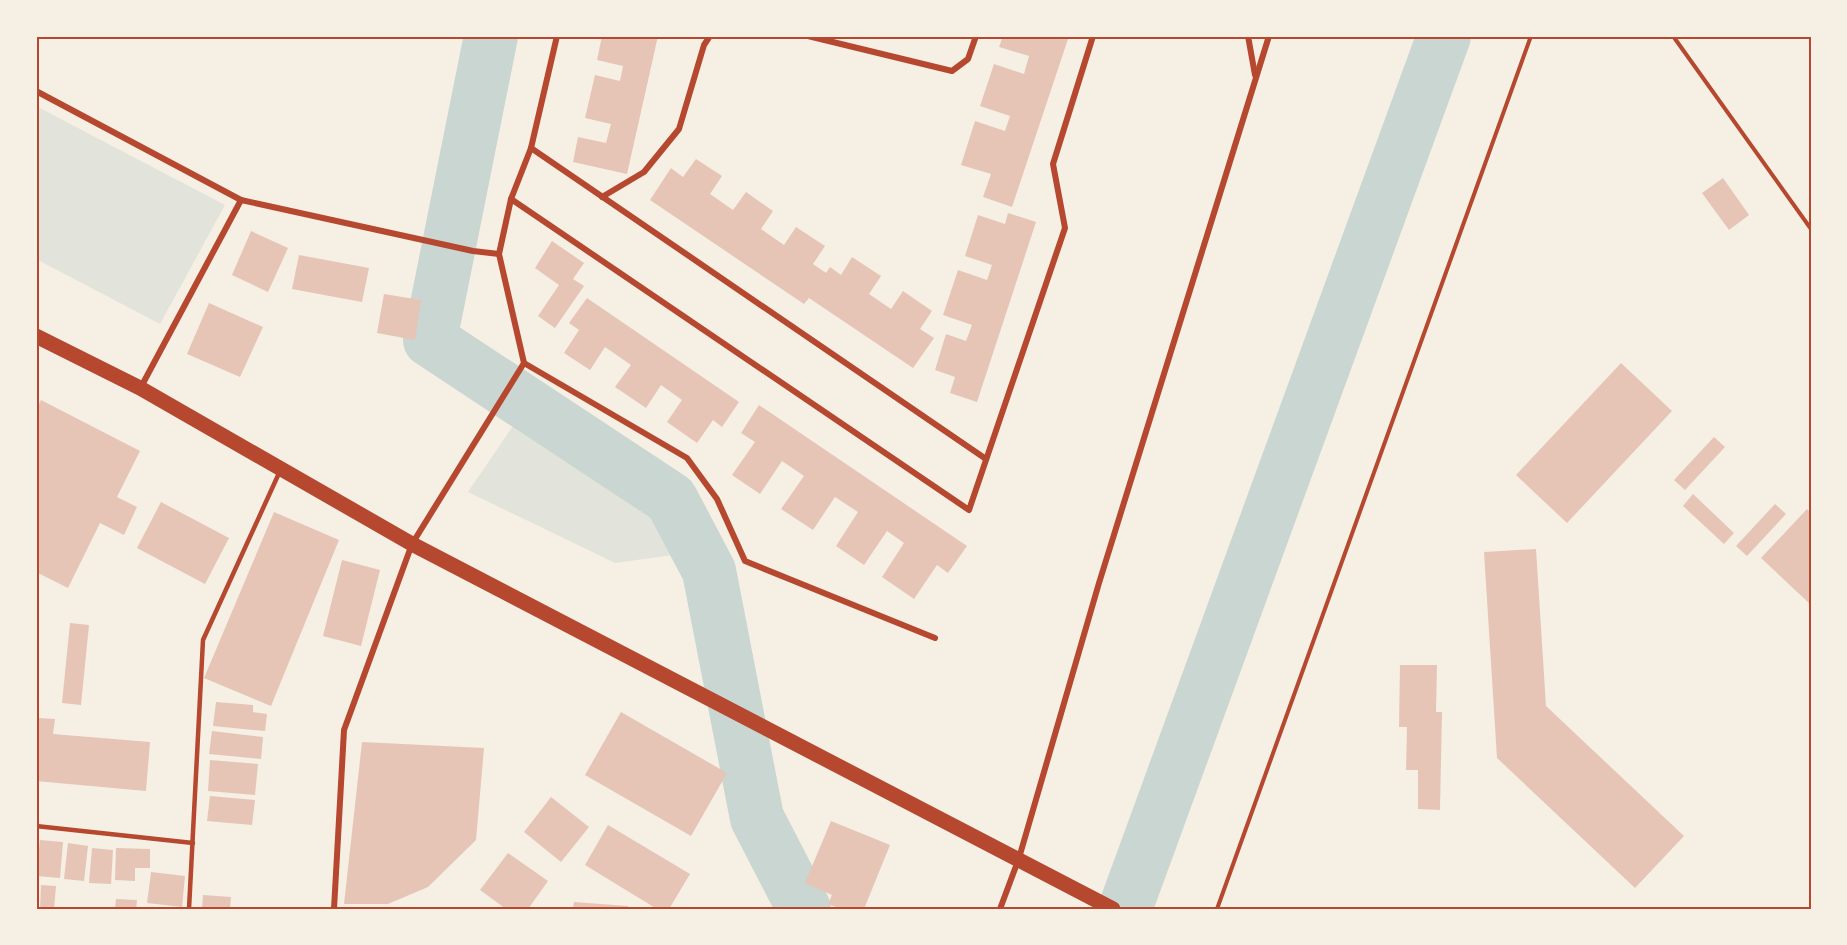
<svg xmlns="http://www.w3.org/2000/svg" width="1847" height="945" viewBox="0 0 1847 945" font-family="Cabin,sans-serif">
  <rect width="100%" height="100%" fill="#f6efe4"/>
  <!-- green -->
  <g fill="#e2e4dc">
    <path d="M36,106l189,99 -65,119 -124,-65z"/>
    <path d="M519,417l135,86 26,51 -65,9 -147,-71z"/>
  </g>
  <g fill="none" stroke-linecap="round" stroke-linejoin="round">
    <!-- river -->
    <g stroke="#c9d6d2" stroke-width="54">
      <path d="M491,36l-61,304 241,159 38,72 48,247 47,91"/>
      <path d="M1125,909l319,-873"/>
    </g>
  </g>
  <!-- building -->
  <g fill="#e6c5b7">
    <path d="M602,36h56l-31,138 -54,-12 5,-25 28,6 5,-19 -26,-6 10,-43 25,6 3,-15 -26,-6z"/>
    <path d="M1003,36h66l-57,171 -29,-10 8,-23 -30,-9 14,-44 30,10 5,-15 -30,-10 14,-42 30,10 5,-18 -30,-9z"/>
    <path d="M696,159l26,17 -12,18 23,16 13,-18 27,19 -12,18 23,16 12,-18 29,19 -12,18 13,9 4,-6 11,8 11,-18 29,19 -12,18 22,15 12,-18 29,20 -12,18 14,9 -21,30 -104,-70 -5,6 -154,-104 21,-32 12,9z"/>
    <path d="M1723,178l26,37 -20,15 -27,-37z"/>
    <path d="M1008,213l28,9 -59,180 -27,-9 5,-16 -20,-7 11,-36 20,7 6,-16 -29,-10 15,-45 29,10 5,-15 -27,-9 13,-41 27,9z"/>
    <path d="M251,231l37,17 -20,44 -36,-17z"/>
    <path d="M552,241l32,22 -11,16 11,7 -29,42 -17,-12 21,-31 -24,-17z"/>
    <path d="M299,255l70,13 -7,34 -70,-13z"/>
    <path d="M384,294l37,6 -6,40 -38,-7z"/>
    <path d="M587,298l152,104 -17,25 -9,-7 -16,23 -30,-21 15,-22 -21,-15 -15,23 -31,-21 16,-22 -26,-18 -15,23 -26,-17 15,-23 -10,-7z"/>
    <path d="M209,303l54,24 -23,50 -53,-23z"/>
    <path d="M1621,363l51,48 -105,112 -51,-48z"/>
    <path d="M41,400l99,51 -23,46 20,10 -13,28 -24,-12 -32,65 -32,-16v-162z"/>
    <path d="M759,405l208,141 -19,27 -11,-8 -23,34 -32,-22 22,-34 -17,-12 -23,34 -28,-19 22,-34 -23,-15 -22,33 -32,-21 23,-33 -22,-15 -22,33 -28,-19 23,-33 -14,-9z"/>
    <path d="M1714,437l11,10 -40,43 -11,-10z"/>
    <path d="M1693,494l41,39 -10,11 -41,-38z"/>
    <path d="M161,502l68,36 -24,46 -68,-36z"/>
    <path d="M1775,504l11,10 -39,42 -11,-10z"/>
    <path d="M1807,509l4,4v92l-50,-47z"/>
    <path d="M274,512l65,28 -68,166 -67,-28z"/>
    <path d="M1536,549l10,157 138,130 -49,52 -138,-130 -13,-206z"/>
    <path d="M342,560l38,10 -19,76 -38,-10z"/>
    <path d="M70,623l19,2 -8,80 -19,-2z"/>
    <path d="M36,632h3l-1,15h-2z"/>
    <path d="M1400,665h37l-1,47h6l-2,98 -22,-1v-39h-12l1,-43h-8z"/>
    <path d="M216,702l37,3v7l14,2 -2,17 -52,-5z"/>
    <path d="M36,706h3v12l16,1 -2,15 97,8 -4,49 -110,-10z"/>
    <path d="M621,712l106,61 -36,63 -106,-61z"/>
    <path d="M212,731l51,6 -2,22 -52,-5z"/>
    <path d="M362,742l122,6 -8,92 -48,47 -40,17h-44z"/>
    <path d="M210,760l48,4 -3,31 -47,-4z"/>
    <path d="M210,796l45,4 -3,25 -45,-4z"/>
    <path d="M551,797l38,30 -28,35 -37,-30z"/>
    <path d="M831,821l59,24 -26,64h-23l-13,-5 4,-9 -27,-12z"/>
    <path d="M608,825l82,49 -21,35h-12l-72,-44z"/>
    <path d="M40,840l23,2 -3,36 -24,-2z"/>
    <path d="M68,843l20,3 -4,35 -20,-2z"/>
    <path d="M92,848l21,2 -2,34 -22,-1z"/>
    <path d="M116,848l34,1v19h-15v13l-20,-1z"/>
    <path d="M508,853l40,28 -20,28h-22l-26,-19z"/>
    <path d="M151,872l34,4 -3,31 -35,-4z"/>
    <path d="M41,885l15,1 -2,23h-14z"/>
    <path d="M203,895l28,2 -1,12h-28z"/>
    <path d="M116,899l21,1 -1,9h-21z"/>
    <path d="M574,902l54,4v3h-55z"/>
  </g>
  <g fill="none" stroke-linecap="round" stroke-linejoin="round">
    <!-- path -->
    <g stroke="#b5482f" stroke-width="4">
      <path d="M1673,36l138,193"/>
      <path d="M1217,909l314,-873"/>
    </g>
    <!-- service -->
    <g stroke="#b5482f" stroke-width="4.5">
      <path d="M36,826l157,17"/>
      <path d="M189,909l14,-269 77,-169"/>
    </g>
    <!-- minor -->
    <g stroke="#b5482f" stroke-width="6">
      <path d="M808,36l144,35 16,-12 8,-23"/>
      <path d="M1248,36l7,39"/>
      <path d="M36,91l205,109 232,51 26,3"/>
      <path d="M531,148l455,311"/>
      <path d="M602,197l42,-25 35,-43 25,-84 6,-9"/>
      <path d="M511,199l458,311 96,-282 -12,-64 40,-128"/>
      <path d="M524,363l163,95 30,41 28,62 190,77"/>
      <path d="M141,387l100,-187"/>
      <path d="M334,909l10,-179 68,-186 112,-181 -25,-109 12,-55 20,-51 26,-112"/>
      <path d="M1000,909l19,-51 80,-275 170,-547"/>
    </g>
    <!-- primary -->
    <path stroke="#b5482f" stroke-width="15" d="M36,336l104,52 272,156 701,365"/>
  </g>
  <!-- border -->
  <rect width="1847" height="945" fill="none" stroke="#f6efe4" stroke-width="75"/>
  <rect x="38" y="38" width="1772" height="870" fill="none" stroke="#b5482f" stroke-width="2"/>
</svg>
